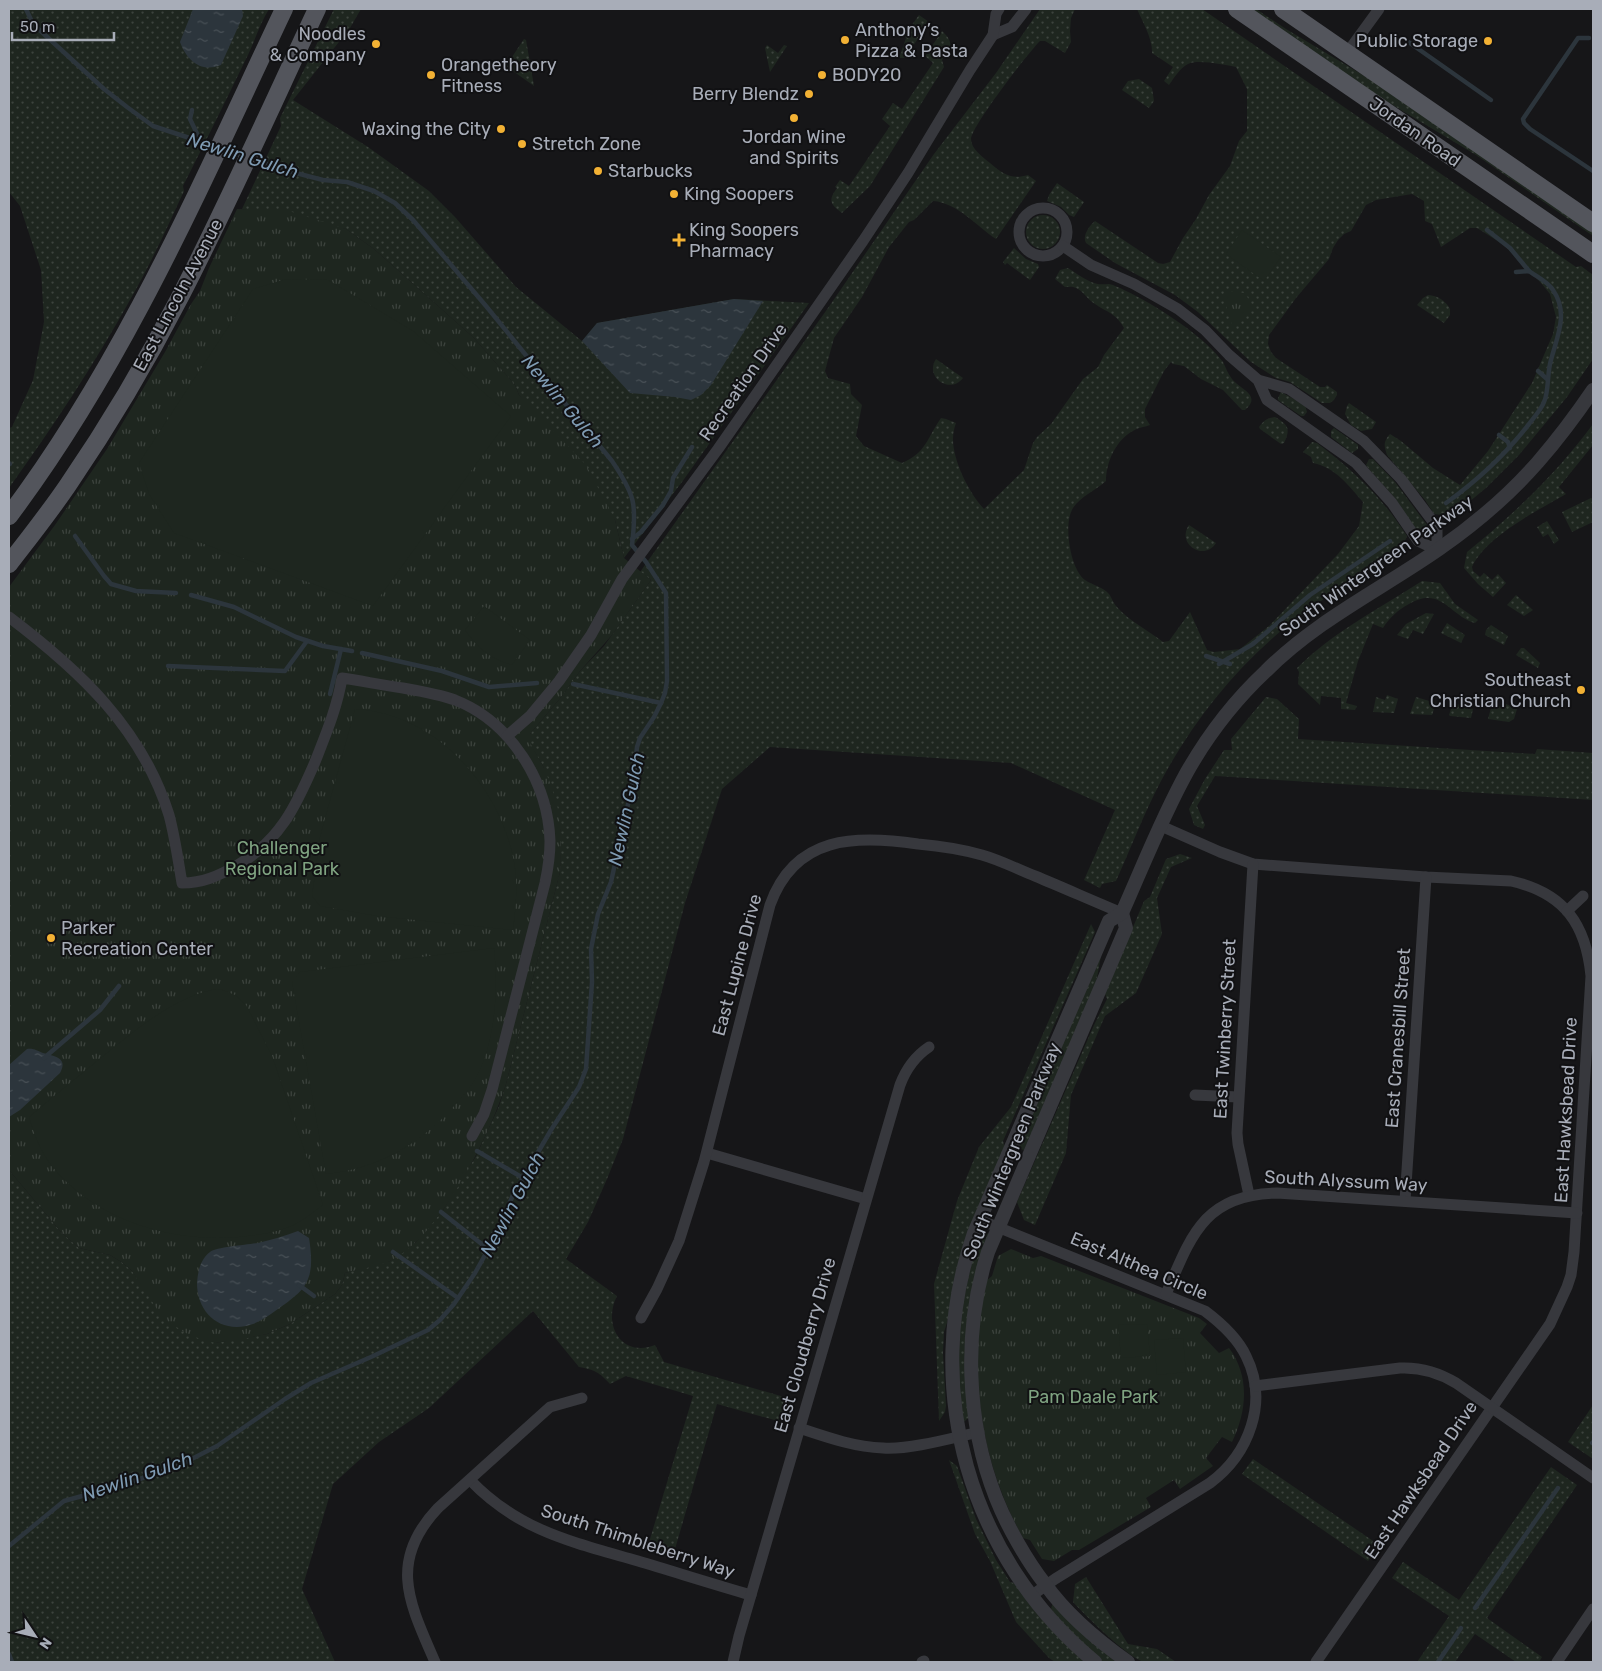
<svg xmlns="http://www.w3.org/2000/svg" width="1602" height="1671" viewBox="0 0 1602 1671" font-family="Rubik,sans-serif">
  <defs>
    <pattern id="grass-dots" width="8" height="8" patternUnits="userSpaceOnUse" patternTransform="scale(1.25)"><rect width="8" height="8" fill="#1e261f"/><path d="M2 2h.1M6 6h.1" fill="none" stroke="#3c433d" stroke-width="1.8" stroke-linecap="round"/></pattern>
    <pattern id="park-tufts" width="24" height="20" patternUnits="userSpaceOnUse" patternTransform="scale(1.25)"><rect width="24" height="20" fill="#1e261f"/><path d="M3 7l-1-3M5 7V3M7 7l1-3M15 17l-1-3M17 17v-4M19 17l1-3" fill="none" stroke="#3c433d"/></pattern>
    <pattern id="water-ripples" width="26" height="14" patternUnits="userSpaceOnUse" patternTransform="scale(1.25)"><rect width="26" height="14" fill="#2c353c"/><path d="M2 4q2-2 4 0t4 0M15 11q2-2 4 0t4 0" fill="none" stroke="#485056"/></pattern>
  </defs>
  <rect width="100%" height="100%" fill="#161618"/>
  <!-- grass -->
  <g fill="url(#grass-dots)">
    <path d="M9,9h260c-10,16 -15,35 -24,52 -20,42 -41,83 -62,125l1,5c-17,37 -34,74 -54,109 -36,65 -78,128 -121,188v-60l3,-1 21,-47 11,-58 -3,-52 -21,-64 -11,-14z"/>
    <path d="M334,9h27l-11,19 -57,72 75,47 61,44 26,26 61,70 66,54 15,-18 137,-24 75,4 -127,179 -58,76 -9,-38 -96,-125 -4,-10 -41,-47 -100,-89 -28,-20 -104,-20 39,-83 -1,-8z"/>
    <path d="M1040,9h35l-4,9 -1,13 1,11 -6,11 -20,-12h-5c-12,12 -69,86 -69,98 0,10 12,18 19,24 13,11 21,17 38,12l8,6 -40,58c-20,-13 -38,-36 -63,-38l-19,19 -5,2 -20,25 -27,50 -28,41 -9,33 3,7 22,6 1,10 11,11 -6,31 8,10 38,17c24,-10 25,-25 39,-45l5,1 10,4c-2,5 -3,11 -3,16 0,22 16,54 31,70l40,-39 9,-27 4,-6 14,-13 32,-45 15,-12 6,-12 20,-27c-9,-17 -20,-16 -33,-27 -5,-4 -8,-10 -15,-13 -4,-2 -7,-1 -11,-1l-10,-8 5,-9 8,-2c8,5 17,12 26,15 5,2 10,1 15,1 5,1 11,4 15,6 30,14 79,45 99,72 3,6 5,12 9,17 9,11 30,16 13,31h-3l-19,-20 -22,-11 -17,-13 -11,-2 -2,-2 -7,9 -19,38v8l5,8c-6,2 -13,3 -19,7 -16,10 -25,31 -25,49 -11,10 -25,15 -33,27 -10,15 -3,61 12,72 7,5 18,7 24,14 3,4 4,9 8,13 11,13 32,24 46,35l6,-1 21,-29 17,38 7,2 26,-3 29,-23 69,-72 21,-28 4,-24c-14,-16 -28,-35 -50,-39l-2,-6 -8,-5 9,-10 5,1c37,28 65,54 90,93l-6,15c-32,20 -65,39 -96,61 -60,44 -109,103 -144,169 -17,32 -30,67 -45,100l-14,3 -2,4 -16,-8 31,-70 -104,-47 -241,-16 -48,42 -37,114 -62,236 -16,40 -19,43 -22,37 51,37c-15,29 5,62 38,49l9,17 127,37 -6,24 -68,-19 -44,152 -26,-7 46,-153 -67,-20 -16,8c-11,-12 -15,-14 -31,-17l-46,-56 -104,97 -50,34 -46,42 -31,105 33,73h-326v-492l52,62 18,16 31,7 13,8 9,8 12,17 71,55 52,-9 23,-10 45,-30 7,-9 3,-12 45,-12 25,-18 28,-33 33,-54 23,-50 7,-22 54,-212 1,-40 -18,-66 -13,-22v-10l32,-38 18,-25 24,-25 47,-66 -11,-8 188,-264 106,-154 62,-81z"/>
    <path d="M1137,9h65l374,258 5,-1 12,9v84l-26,38 -48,58 -33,33 -34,28 -18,-2 -9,-14 -38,-45c-3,-9 -4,-13 3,-21l11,7 32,27 27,17 28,-34 44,-68 21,-49 3,-17 -6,-23 -9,-11 -37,-38 -27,-17h-7l-29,19 -9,-23 -7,-3 -1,-20 -12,-7 -36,6 -10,5 -15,26 -7,3 -6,6 -5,8 -4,11 -33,39 -27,37 -1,9 3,8 5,6 44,29h5l2,-2 10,7v3l-3,5 -4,3h-8l-32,-21 -14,-4 -25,-16 -53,-50 -23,-17 -60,-32 -29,-20c-4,-7 3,-17 9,-22l63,42 5,1 7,-2 13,-24 13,-19 13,-24 21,-29 9,-25 8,-10v-42l-11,-22c-11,-2 -38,-8 -48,-3 -8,4 -14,14 -19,21l-5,-4 9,-14 -21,-14c1,-14 -10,-32 -15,-44z"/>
    <path d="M1250,9h6l30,20 102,61 205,142v4l-117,-81 -95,-57z"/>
    <path d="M919,15l10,7 -24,36h-6l7,-20 -2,-2z"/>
    <path d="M942,31c13,12 9,17 0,29l2,7 -74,119 -28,27c-12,-9 -14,-13 -5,-25l-2,-1 5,-7 9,6 41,-60 -8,-7 11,-16 9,6 31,-46 -8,-7 1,-1z"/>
    <path d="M524,39l2,1 8,46 -28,-20z"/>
    <path d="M767,45l11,8 6,-8 3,1 -17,26 -5,-24z"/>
    <path d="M1139,79l13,9 2,13 -5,7 -27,-18 6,-9z"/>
    <path d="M1057,183l27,19 -10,15 -5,-2 -8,-8 -14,-6 2,-6z"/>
    <circle cx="1043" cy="232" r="17"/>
    <path d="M1014,248l12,11 12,5 1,3 -9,13 -23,-17 -2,2 -2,-3z"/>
    <path d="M1428,295c10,1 17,5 22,14v6l-6,8 -27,-18 6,-7z"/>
    <path d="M936,359l27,19c-13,17 -39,-1 -27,-19z"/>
    <path d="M1281,392l24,13 2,7 -3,4h-3l-23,-16v-2z"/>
    <path d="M1349,403l27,19 -4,7 -11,2 -10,-6 -6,-11 2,-8z"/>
    <path d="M1275,417c13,8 16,11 9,26l-3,1 -21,-15 -1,-2c5,-7 8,-9 16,-10z"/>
    <path d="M1593,424v21l-34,42 7,7c-29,17 -80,42 -94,73l1,4 7,6 4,-4 8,7 6,-6 8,9 -13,14 -15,-13 -14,-16 3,-16c47,-38 90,-79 126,-128z"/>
    <path d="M1334,428l24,17v4l-6,4 -21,-16v-6z"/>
    <path d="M1369,459h4l22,23 32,43 -1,6 -4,2 -5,-2 -23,-34 -26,-29 -2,-3z"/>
    <path d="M1591,498l2,1v23l-21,10 -10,-20z"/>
    <path d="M1547,521l12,19 -5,4 -6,-10 -5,3 -6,-10z"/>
    <path d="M1189,525l27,18c-12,19 -40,1 -27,-18z"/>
    <path d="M1422,581l18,2 15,21 23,16 -3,3c-25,-7 -34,-38 -66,-19 -11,6 -19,13 -26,24l-10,-4 -15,37 -12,42 11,3 -2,4 -14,-1v-11l-20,-2 -1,9 -22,-21 1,-12 -2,-4c36,-36 83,-60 125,-87z"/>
    <path d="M1516,595l17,15 -9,6 -17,-11z"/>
    <path d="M1426,613l8,1 -11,20 -10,-4 -5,9 -11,-4 9,-11z"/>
    <path d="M1447,623l18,12 -4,8 -20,-10z"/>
    <path d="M1491,625l17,11 -4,9 -19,-10 1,-5z"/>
    <path d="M1521,648h3l16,15 -2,5 -22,-13z"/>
    <path d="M1387,695l11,4 -4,14 -21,-1 3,-15 9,3z"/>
    <path d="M1266,697l11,2 22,20 -1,20 237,15 2,-5 56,4v47l-378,-24 -18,30 8,19 -2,4 -9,-4 -5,-16 16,-30 19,-29h8l-1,-11z"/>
    <path d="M1416,697l20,6 -4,12 -22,-1z"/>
    <path d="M1453,703l20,6 -2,9 -21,-2 -1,-1z"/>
    <path d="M1492,704l10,3 4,-3 11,5 -3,10 -5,3 -21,-3z"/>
    <path d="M1180,854l12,4 -21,9 -14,31 5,36 -26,59 -31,23 -34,79 -5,58 -31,72 -11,-5 -7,-18 77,-177 13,-26 -2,-5 39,-93 6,-4 16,-38z"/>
    <path d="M1091,924l4,8 -92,209 2,6 -61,185 -1,21 3,53 -1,6 -6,9 -5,-137 23,-83 22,-54 32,-40z"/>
    <path d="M1101,956l-6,32 -71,162 -7,-2z"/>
    <path d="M987,1233l2,1 -19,182 -5,5 -3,1 -3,-11v-93l18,-78z"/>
    <path d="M1593,1405v54l-25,-17z"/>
    <path d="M1253,1459l126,86 -11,16 -126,-87z"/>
    <path d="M949,1460l8,6 19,53 20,41 14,22 4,1 37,46 30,28 2,5h-28l-6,-4 -33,-36 -26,-61 -15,-27z"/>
    <path d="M1551,1467l26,18 -90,133 55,39 -3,5h-23l-41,-28 -20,28h-38l32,-46 -57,-38 11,-16 56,38z"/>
    <path d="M1086,1577l42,67 29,5 19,13c-10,0 -21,2 -31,0 -15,-2 -61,-48 -72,-60l2,-18z"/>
    <path d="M1053,1602l66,60h-17l-30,-26 -21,-27z"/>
  </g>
  <!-- park -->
  <g fill="url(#park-tufts)">
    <path d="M237,209l52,2 57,18 28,20 100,89 41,47 4,10 67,70 29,55 9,38 27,22 -39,55 -32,36 -18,25 -32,38v9l13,23 8,19 7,24 3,23v18l-1,22 -54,212c-16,51 -66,153 -116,177 -13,6 -31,8 -45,12l-3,12 -7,9 -45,30 -23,10 -29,6 -23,3 -11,-3 -15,-5 -22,-14 -10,-12 -25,-38 -9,-8 -13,-8 -31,-7 -18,-16 -52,-62v-583l46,-62 52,-76 58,-97 26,-48 9,-13 9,-23z"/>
    <path d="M1233,291l11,2c12,11 4,29 -11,32 -5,-5 -8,-24 -7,-31z"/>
    <path d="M1011,1249l22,9 8,-2 158,62 8,6 -7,9 19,20 10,-5c21,28 18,63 3,94l-10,-5 -16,21 7,8 -33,23 -6,-9 -28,18 5,9 -72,43h-7l-18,11 -12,-2 -12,-19 -7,-2c-36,-65 -51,-139 -44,-213 1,-15 5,-30 8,-45l5,-4 6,-20z"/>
  </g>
  <!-- garden -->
  <g fill="#1e261f">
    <path d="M1242,230l39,27 -17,24 -38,-27z"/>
    <path d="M286,279l42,1 85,51 98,85 -138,190 -199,-73 -25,-39 -10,-31 114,-174z"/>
    <path d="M484,606l46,34 -18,25c-23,-7 -33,-16 -47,-35z"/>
    <path d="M355,709c80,4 145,77 159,153 4,22 2,45 -1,68l-136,-14 -57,-10 -8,-10 8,-59z"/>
    <path d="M494,948c4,40 2,87 -15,124 -6,13 -16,24 -25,34 -34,38 -76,63 -128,68l-34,-192 8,-10z"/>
    <path d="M220,989l15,6 11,10 26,51 51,149c-10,7 -20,16 -32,21 -16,7 -34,9 -52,11 -68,6 -144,-17 -188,-72 -11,-14 -17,-32 -22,-48 26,-22 52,-43 78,-64 30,-24 74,-61 113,-64z"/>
    <path d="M1147,1324l3,32 -29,2 -3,-33z"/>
    <path d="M1183,1338l3,34 -29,3 -3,-35z"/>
  </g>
  <!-- water -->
  <g fill="url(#water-ripples)">
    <path d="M193,9h49l1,7 -22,49c-20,8 -34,-4 -41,-23z"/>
    <path d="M734,299l29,2 -52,84 -10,10 -10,5 -16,-3 -45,-4 -48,-52 15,-18z"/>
    <path d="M27,1049c7,-1 10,2 16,4 10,3 26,4 17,20l-40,37 -11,7v-52z"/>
    <path d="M298,1231l11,7c2,13 4,29 -1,41 -4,11 -15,19 -23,25 -10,7 -21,16 -32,20 -31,11 -56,-10 -56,-41 1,-12 3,-23 13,-31 7,-5 36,-7 48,-9 13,-3 27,-7 40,-12z"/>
  </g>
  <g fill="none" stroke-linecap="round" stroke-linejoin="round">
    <!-- stream -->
    <g stroke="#2c353c" stroke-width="4.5">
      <path d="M26,9l7,15 71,65 23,18 26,19 61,20"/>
      <path d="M1589,38h-11l-55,81 1,4 6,6 63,42"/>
      <path d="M1407,41l84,59"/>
      <path d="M192,110l-2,9 11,23"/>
      <path d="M222,149l23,8"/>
      <path d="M1487,230l23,18 19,23"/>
      <path d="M1538,371l9,8"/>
      <path d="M1499,435l9,7 2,6"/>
      <path d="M9,463l1,1"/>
      <path d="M1446,503c32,-23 59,-48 83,-79 5,-7 12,-14 15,-22 5,-10 3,-30 7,-42 6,-23 18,-47 2,-70 -5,-8 -16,-13 -24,-19l-13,1"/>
      <path d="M75,536l29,40 7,8 25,7 40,2"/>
      <path d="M632,539l9,-7 22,-27 8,-14 2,-13 19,-31"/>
      <path d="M191,595l43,12 62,30 27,9 29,5"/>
      <path d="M362,653l80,18 47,16 48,-4"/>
      <path d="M1206,656l24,8"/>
      <path d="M1219,664l34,-20 57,-49 80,-54"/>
      <path d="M168,666l117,5 22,-30"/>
      <path d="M573,684l88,19"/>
      <path d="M330,694l11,-45"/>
      <path d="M44,1058l56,-48 19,-24"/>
      <path d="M477,1151l46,27"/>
      <path d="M441,1212l47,37"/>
      <path d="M393,1252l65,46"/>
      <path d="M299,1285l15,11"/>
      <path d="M1592,1443l1,-1"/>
      <path d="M9,1546l55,-45 58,-16 56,-19 39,-20 68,-47 26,-16 60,-26 57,-27 12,-10 14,-16 21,-31 20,-36 18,-42 38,-65 28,-43 7,-18 6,-87 -1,-33 7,-35 13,-32 23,-105 3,-30 3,-9 14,-21 7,-14 4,-10 2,-12 -1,-88 -20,-31 -14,-17c5,-41 3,-50 -20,-84l-126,-155 -73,-86 -18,-17 -21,-12 -27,-9 -24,-2 -31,-8 -40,-13"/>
      <path d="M1475,1608l83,-120"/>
      <path d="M9,1654l3,8"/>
      <path d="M1438,1662l23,-34"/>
    </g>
    <!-- minor -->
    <g stroke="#37383d" stroke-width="11">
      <path d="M993,35l19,-8 14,-18"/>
      <path d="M1347,53l32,-44"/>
      <circle cx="1043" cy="232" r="24"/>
      <path d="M1063,246l28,19 43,19 44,25 27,21 24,25 29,25 31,9 75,52 37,38 36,48v23l-19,-9 -26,-38 -36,-40 -89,-63 -9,-20"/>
      <path d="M9,617c70,53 133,111 160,198 6,22 9,45 13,68 21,0 36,-7 54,-17 44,-25 60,-60 79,-104 11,-28 22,-54 27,-84 20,3 40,7 61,10 17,3 35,6 52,12 56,22 93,82 95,141 0,14 -2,28 -5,42l-53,207 -8,24 -12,22"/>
      <path d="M507,736l23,-20 29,-35 32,-46 31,-56 96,-130 145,-208 45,-68 62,-103 23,-35 3,-21 3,-5"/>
      <path d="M1161,826l59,26 33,12 173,13 85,4c54,12 75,44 80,95l-17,276 -3,23 -4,12 -17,37 -234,338"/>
      <path d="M1567,911l16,-15"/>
      <path d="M1195,1095l43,2"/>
      <path d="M707,1153l159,46"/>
      <path d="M1249,1195l-11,-51 -1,-11 16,-269"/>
      <path d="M1405,1201l21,-324"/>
      <path d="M980,1220l225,91c16,12 32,26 41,45 23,46 3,98 -36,127l-155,96 -24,17"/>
      <path d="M1166,1294c25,-58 38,-100 111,-101l300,20"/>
      <path d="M641,1318l16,-29 22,-48 25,-79 66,-257c25,-70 86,-70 148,-61 22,2 43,5 64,11 18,5 35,14 53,21 29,12 58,25 87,37"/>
      <path d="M1255,1386l145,-18c21,-1 38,4 56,15l137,95"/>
      <path d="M799,1428c27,9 55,19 84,20 26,2 69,-10 96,-16"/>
      <path d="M470,1480c49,51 102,62 168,81 37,11 75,23 113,34"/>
      <path d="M435,1662c-25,-58 -48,-100 3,-154l112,-101 32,-9"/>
      <path d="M733,1662l6,-26 161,-551c6,-16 14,-28 29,-38"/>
      <path d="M922,1662l2,-1"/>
      <path d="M1557,1662l36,-53"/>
    </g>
    <!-- tertiary -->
    <g stroke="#37383d" stroke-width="14">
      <path d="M1122,913l4,15 -138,324c-25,77 -22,170 8,246 11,28 31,63 49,86 22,31 52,56 83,78"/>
      <path d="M1095,1662c-126,-104 -175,-274 -121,-429l135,-312 13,-8c21,-47 40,-96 65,-141 21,-37 48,-72 79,-101 51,-51 114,-81 173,-122 36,-25 70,-54 99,-87 20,-23 38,-47 55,-72"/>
    </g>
    <!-- primary -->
    <g stroke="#53555c" stroke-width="18">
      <path d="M1237,9l356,245"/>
      <path d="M1283,9l310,214"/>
      <path d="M9,516c116,-154 193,-334 275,-507"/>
      <path d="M9,564c20,-26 40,-51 59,-79 41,-60 79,-124 112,-188 49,-95 92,-192 137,-288"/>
    </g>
  </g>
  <!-- markers -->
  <g fill="#f2b134" stroke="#111113" stroke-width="2">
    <circle cx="845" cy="40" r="5"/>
    <circle cx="1488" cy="41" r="5"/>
    <circle cx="376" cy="44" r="5"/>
    <circle cx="431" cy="75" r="5"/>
    <circle cx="822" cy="75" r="5"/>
    <circle cx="809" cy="94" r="5"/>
    <circle cx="794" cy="118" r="5"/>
    <circle cx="501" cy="129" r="5"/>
    <circle cx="522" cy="144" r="5"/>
    <circle cx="598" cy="171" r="5"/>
    <circle cx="674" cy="194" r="5"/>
    <path d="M676.5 232.5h5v5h5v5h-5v5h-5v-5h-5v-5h5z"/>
    <circle cx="1581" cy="690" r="5"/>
    <circle cx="51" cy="938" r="5"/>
  </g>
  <g text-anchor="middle" stroke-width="4" stroke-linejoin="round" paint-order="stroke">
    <!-- poi labels -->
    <g font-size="18" fill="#a8adb8" stroke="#111113" text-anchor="start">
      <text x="855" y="36">Anthony’s<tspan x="855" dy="21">Pizza &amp; Pasta</tspan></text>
      <text x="366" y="40" text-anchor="end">Noodles<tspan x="366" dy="21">&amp; Company</tspan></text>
      <text x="1478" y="47" text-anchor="end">Public Storage</text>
      <text x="441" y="71">Orangetheory<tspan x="441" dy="21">Fitness</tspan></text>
      <text x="832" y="81">BODY20</text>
      <text x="799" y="100" text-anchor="end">Berry Blendz</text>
      <text x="491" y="135" text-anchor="end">Waxing the City</text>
      <text x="794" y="143" text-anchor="middle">Jordan Wine<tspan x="794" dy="21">and Spirits</tspan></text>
      <text x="532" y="150">Stretch Zone</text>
      <text x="608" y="177">Starbucks</text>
      <text x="684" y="200">King Soopers</text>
      <text x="689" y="236">King Soopers<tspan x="689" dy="21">Pharmacy</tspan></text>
      <text x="1571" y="686" text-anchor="end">Southeast<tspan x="1571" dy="21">Christian Church</tspan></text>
      <text x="61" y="934">Parker<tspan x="61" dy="21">Recreation Center</tspan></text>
    </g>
    <!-- street labels -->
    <g font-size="18" fill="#a8adb8" stroke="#111113">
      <text transform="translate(1415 132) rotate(35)" y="6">Jordan Road</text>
      <text transform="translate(178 295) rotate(-62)" y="6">East Lincoln Avenue</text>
      <text transform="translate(743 382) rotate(-55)" y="6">Recreation Drive</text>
      <text transform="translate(1376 566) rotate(-35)" y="6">South Wintergreen Parkway</text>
      <text transform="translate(737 965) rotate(-75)" y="6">East Lupine Drive</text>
      <text transform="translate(1225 1029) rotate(-87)" y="6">East Twinberry Street</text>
      <text transform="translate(1398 1038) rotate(-86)" y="6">East Cranesbill Street</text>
      <text transform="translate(1566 1110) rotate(-87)" y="6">East Hawksbead Drive</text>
      <text transform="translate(1012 1151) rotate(-68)" y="6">South Wintergreen Parkway</text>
      <text transform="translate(1346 1181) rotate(3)" y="6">South Alyssum Way</text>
      <text transform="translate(1139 1266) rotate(23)" y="6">East Althea Circle</text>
      <text transform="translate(805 1345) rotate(-74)" y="6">East Cloudberry Drive</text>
      <text transform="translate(1421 1480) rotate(-56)" y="6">East Hawksbead Drive</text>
      <text transform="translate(638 1541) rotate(18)" y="6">South Thimbleberry Way</text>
    </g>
    <!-- park labels -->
    <g font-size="18" fill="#7fa381" stroke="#111113">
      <text x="282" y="854">Challenger<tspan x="282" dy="21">Regional Park</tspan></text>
      <text x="1093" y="1403">Pam Daale Park</text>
    </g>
    <!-- water labels -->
    <g font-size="19" font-style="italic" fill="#7f9bb3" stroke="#111113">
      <text transform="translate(243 155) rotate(17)" y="7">Newlin Gulch</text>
      <text transform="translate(563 401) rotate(50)" y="7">Newlin Gulch</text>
      <text transform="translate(626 809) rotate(-78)" y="7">Newlin Gulch</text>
      <text transform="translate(512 1204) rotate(-62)" y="7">Newlin Gulch</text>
      <text transform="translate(137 1476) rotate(-19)" y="7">Newlin Gulch</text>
    </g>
  </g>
  <!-- border -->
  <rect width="1602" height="1671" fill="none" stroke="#a8adb8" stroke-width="20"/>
  <!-- north arrow -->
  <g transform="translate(35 1636) rotate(125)" stroke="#111113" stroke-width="4" paint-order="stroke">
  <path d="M0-4L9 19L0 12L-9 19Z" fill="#a8adb8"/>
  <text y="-8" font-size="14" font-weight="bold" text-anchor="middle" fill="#a8adb8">N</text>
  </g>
  <!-- scale -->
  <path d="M12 32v8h102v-8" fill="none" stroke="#a8adb8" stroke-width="2.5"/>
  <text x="20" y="32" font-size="15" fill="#a8adb8" stroke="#111113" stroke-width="4" paint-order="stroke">50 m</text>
</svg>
